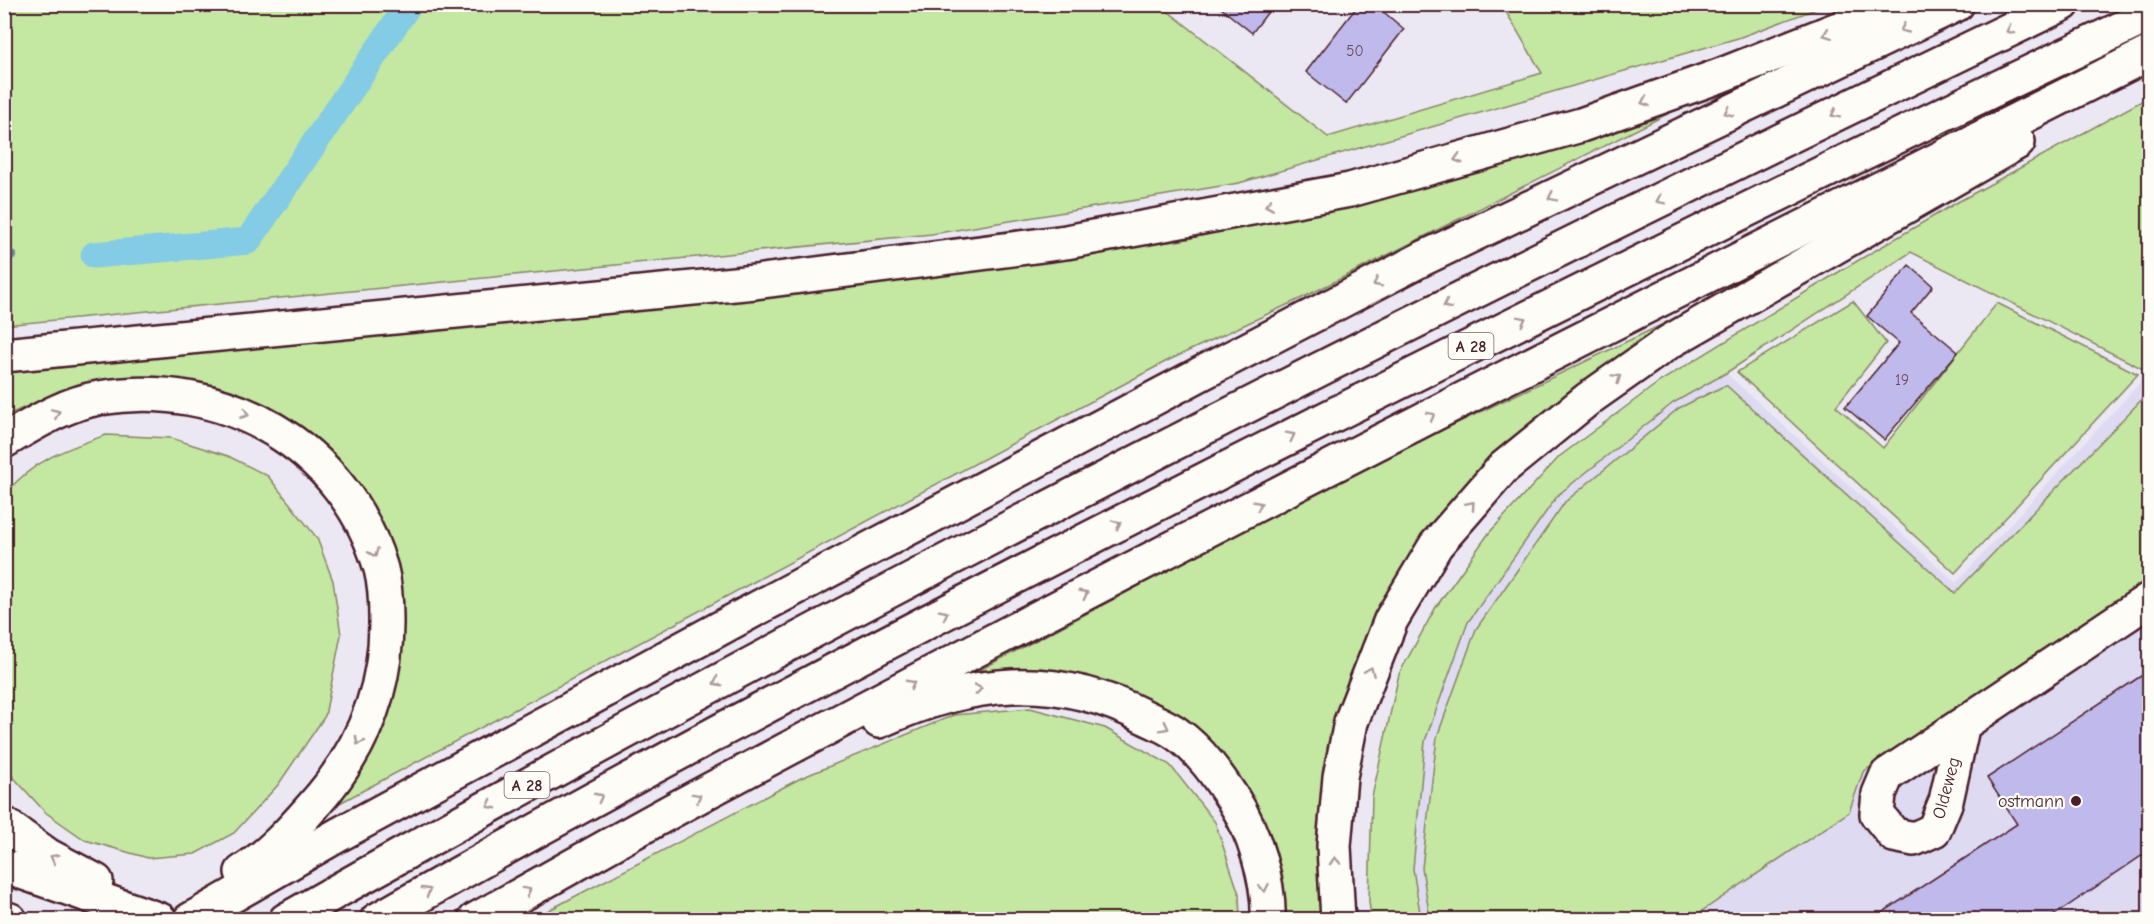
<svg xmlns="http://www.w3.org/2000/svg" width="2154" height="924" viewBox="0 0 2154 924" font-family="'Comic Neue',sans-serif">
  <rect width="100%" height="100%" fill="#ebe8f3"/>
  <filter id="ink" filterUnits="userSpaceOnUse"><feTurbulence type="fractalNoise" baseFrequency=".0167" numOctaves="2"/><feDisplacementMap in="SourceGraphic" scale="12" xChannelSelector="R" yChannelSelector="G"/><feConvolveMatrix kernelMatrix="1 2 1 2 8 2 1 2 1" color-interpolation-filters="sRGB"/></filter>
  <g filter="url(#ink)">
    <!-- built -->
    <g fill="#dedaf1">
      <path d="M1726,373l230,210 193,-210v19l-194,201 -229,-208 -304,483 8,51 -9,1 -8,-51 12,-127 43,-120 90,-127 115,-92z"/>
      <path d="M2149,582v337l-459,1 159,-108 14,-40z"/>
    </g>
    <!-- green -->
    <g fill="#c4e7a1" stroke="#878366" stroke-width="1.5">
      <path d="M4,5h1156l168,132 214,-64 -40,-68h325l-89,33 -499,145 -307,51 -927,91z"/>
      <path d="M1723,86l-419,211 -137,64 -831,444 32,-55 6,-236c-15,-27 -34,-54 -58,-75 -59,-51 -150,-72 -227,-56 -28,6 -58,22 -84,33v-47l1059,-113 119,-16 135,-31z"/>
      <path d="M2149,97v275l-238,-120 -185,121 -53,30 -115,92 -90,127 -43,119 -12,128 8,50h-50l-2,-18 3,-104 27,-123 37,-67 53,-74 71,-77 99,-74 183,-112 114,-67z"/>
      <path d="M1853,301l33,42 -50,63 47,42 114,-145 141,71 -183,199 -218,-201z"/>
      <path d="M1686,313l-139,100 -192,257 -31,249h-42l-10,-70 -142,-157 -55,-18 -97,-3 365,-193z"/>
      <path d="M1726,385l229,208 194,-201v190l-286,190 -14,40 -159,107h-260l-8,-51 15,-131 39,-108 89,-127 114,-94z"/>
      <path d="M106,435l65,3 57,18 40,20 49,62 16,43 8,54 -16,81 -47,69 -44,48 -39,21 -47,4 -63,-18 -40,-28 -40,-44v-274c28,-34 61,-45 101,-59z"/>
      <path d="M1030,708l75,20 65,37 45,57 24,72 1,25h-708l269,-141 153,-63z"/>
    </g>
    <g fill="none" stroke-linecap="round" stroke-linejoin="round">
      <!-- stream -->
      <path stroke="#6d869b" stroke-width="8" d="M4,256l9,-1"/>
      <!-- canal -->
      <path stroke="#84cbe5" stroke-width="27" d="M94,255l154,-14 161,-237"/>
    </g>
    <!-- building -->
    <g fill="#c0b9eb" stroke="#4a1f2b" stroke-width="1.5">
      <path d="M1216,4h58l-22,29z"/>
      <path d="M1359,4h15l30,25 -58,75 -40,-32z"/>
      <path d="M1909,265l24,21 -22,27 47,39 -74,88 -39,-33 54,-64 -32,-27z"/>
      <path d="M2150,670v180l-103,70h-176l146,-96 -30,-46z"/>
    </g>
    <g fill="none" stroke-linecap="round" stroke-linejoin="round">
      <defs>
        <path id="minor" d="M1962,728l-16,73 -12,29 -20,9 -20,-4 -17,-21 2,-20 8,-19 263,-176"/>
        <g id="highway">
          <path d="M4,355l751,-73 311,-40 284,-52 231,-65 138,-49 182,-72"/>
          <path d="M4,441c31,-18 60,-37 95,-43 124,-21 246,47 282,171 4,15 5,34 5,50 1,72 -26,135 -74,188 -21,24 -43,48 -70,65"/>
          <path d="M879,721c91,-41 175,-51 266,-4 10,5 23,10 32,17 23,16 41,42 56,65 20,31 37,83 35,121"/>
          <path d="M4,824l43,31 49,26"/>
          <path d="M4,866l156,54"/>
          <path d="M4,918l6,2"/>
          <path d="M190,920l148,-85 414,-224 450,-238 222,-115 533,-254"/>
          <path d="M286,920c580,-329 1176,-627 1777,-916"/>
          <path d="M377,920c275,-157 557,-303 839,-446 310,-156 620,-310 934,-459"/>
          <path d="M475,920c87,-47 171,-97 258,-142 468,-249 943,-487 1417,-725"/>
          <path d="M1338,920l-4,-74 6,-69 11,-55 40,-102 45,-75 67,-77 85,-69 81,-57 349,-200"/>
        </g>
      </defs>
      <!-- minor casing -->
      <use href="#minor" stroke="#4a1f2b" stroke-width="38"/>
      <!-- highway casing -->
      <use href="#highway" stroke="#4a1f2b" stroke-width="38"/>
      <!-- minor -->
      <use href="#minor" stroke="#fdfcf7" stroke-width="33"/>
      <!-- highway -->
      <use href="#highway" stroke="#fdfcf7" stroke-width="33"/>
    </g>
    <!-- one-way arrows -->
    <defs><path id="oneway-chevron" d="M-2-3.5L2.5 0L-2 3.5" fill="none" stroke-width="1.6" stroke-linecap="round" stroke-linejoin="round" transform="scale(1.5)"/></defs>
    <g stroke="#ac999b">
      <use href="#oneway-chevron" transform="translate(1904 29) rotate(155)"/>
      <use href="#oneway-chevron" transform="translate(2010 30) rotate(154)"/>
      <use href="#oneway-chevron" transform="translate(1827 34) rotate(159)"/>
      <use href="#oneway-chevron" transform="translate(1645 102) rotate(161)"/>
      <use href="#oneway-chevron" transform="translate(1728 112) rotate(154)"/>
      <use href="#oneway-chevron" transform="translate(1835 114) rotate(154)"/>
      <use href="#oneway-chevron" transform="translate(1458 159) rotate(164)"/>
      <use href="#oneway-chevron" transform="translate(1552 197) rotate(154)"/>
      <use href="#oneway-chevron" transform="translate(1660 200) rotate(154)"/>
      <use href="#oneway-chevron" transform="translate(1269 205) rotate(170)"/>
      <use href="#oneway-chevron" transform="translate(1377 283) rotate(153)"/>
      <use href="#oneway-chevron" transform="translate(1447 305) rotate(153)"/>
      <use href="#oneway-chevron" transform="translate(1522 320) rotate(-27)"/>
      <use href="#oneway-chevron" transform="translate(1617 378) rotate(-35)"/>
      <use href="#oneway-chevron" transform="translate(56 413) rotate(-23)"/>
      <use href="#oneway-chevron" transform="translate(245 414) rotate(22)"/>
      <use href="#oneway-chevron" transform="translate(1431 416) rotate(-27)"/>
      <use href="#oneway-chevron" transform="translate(1291 436) rotate(-27)"/>
      <use href="#oneway-chevron" transform="translate(1258 505) rotate(-27)"/>
      <use href="#oneway-chevron" transform="translate(1471 505) rotate(-49)"/>
      <use href="#oneway-chevron" transform="translate(1117 524) rotate(-27)"/>
      <use href="#oneway-chevron" transform="translate(374 553) rotate(67)"/>
      <use href="#oneway-chevron" transform="translate(1084 594) rotate(-27)"/>
      <use href="#oneway-chevron" transform="translate(944 614) rotate(-27)"/>
      <use href="#oneway-chevron" transform="translate(1370 671) rotate(-68)"/>
      <use href="#oneway-chevron" transform="translate(717 682) rotate(152)"/>
      <use href="#oneway-chevron" transform="translate(911 684) rotate(-28)"/>
      <use href="#oneway-chevron" transform="translate(978 689) rotate(-8)"/>
      <use href="#oneway-chevron" transform="translate(1165 727) rotate(27)"/>
      <use href="#oneway-chevron" transform="translate(359 741) rotate(119)"/>
      <use href="#oneway-chevron" transform="translate(599 797) rotate(-28)"/>
      <use href="#oneway-chevron" transform="translate(697 797) rotate(-29)"/>
      <use href="#oneway-chevron" transform="translate(491 805) rotate(152)"/>
      <use href="#oneway-chevron" transform="translate(54 858) rotate(-151)"/>
      <use href="#oneway-chevron" transform="translate(1335 861) rotate(-93)"/>
      <use href="#oneway-chevron" transform="translate(1264 888) rotate(79)"/>
      <use href="#oneway-chevron" transform="translate(427 891) rotate(-30)"/>
      <use href="#oneway-chevron" transform="translate(527 891) rotate(-29)"/>
    </g>
  </g>
  <!-- markers -->
  <circle fill="#4a1f2b" stroke="#fdfcf7" stroke-width="2" cx="2076" cy="801" r="6"/>
  <g text-anchor="middle" stroke-width="4.5" stroke-linejoin="round" paint-order="stroke">
    <!-- number labels -->
    <g font-size="15" fill="#68465b">
      <text x="1355" y="56">50</text>
      <text x="1902" y="385">19</text>
    </g>
    <!-- shield labels -->
    <g fill="#fdfcf7" stroke="#806168" stroke-width="1.5">
      <rect x="1448.5" y="333" width="45" height="26" rx="4.5"/>
      <rect x="504.5" y="772" width="45" height="26" rx="4.5"/>
    </g>
    <g font-size="16" font-weight="bold" fill="#4a1f2b">
      <text x="1471" y="352">A 28</text>
      <text x="527" y="791">A 28</text>
    </g>
    <!-- street labels -->
    <g font-size="18" fill="#4a1f2b" stroke="#fdfcf7">
      <text transform="translate(1946 788) rotate(-75)" y="6">Oldeweg</text>
    </g>
    <!-- poi labels -->
    <g font-size="18" fill="#4a1f2b" stroke="#fdfcf7" text-anchor="end">
      <text x="2064" y="807">ostmann</text>
    </g>
  </g>
  <!-- margin -->
  <rect width="2154" height="924" fill="none" stroke="#fdfcf7" stroke-width="24"/>
  <rect x="12" y="12" width="2130" height="900" fill="none" stroke="#4a1f2b" stroke-width="2" filter="url(#ink)"/>
</svg>
